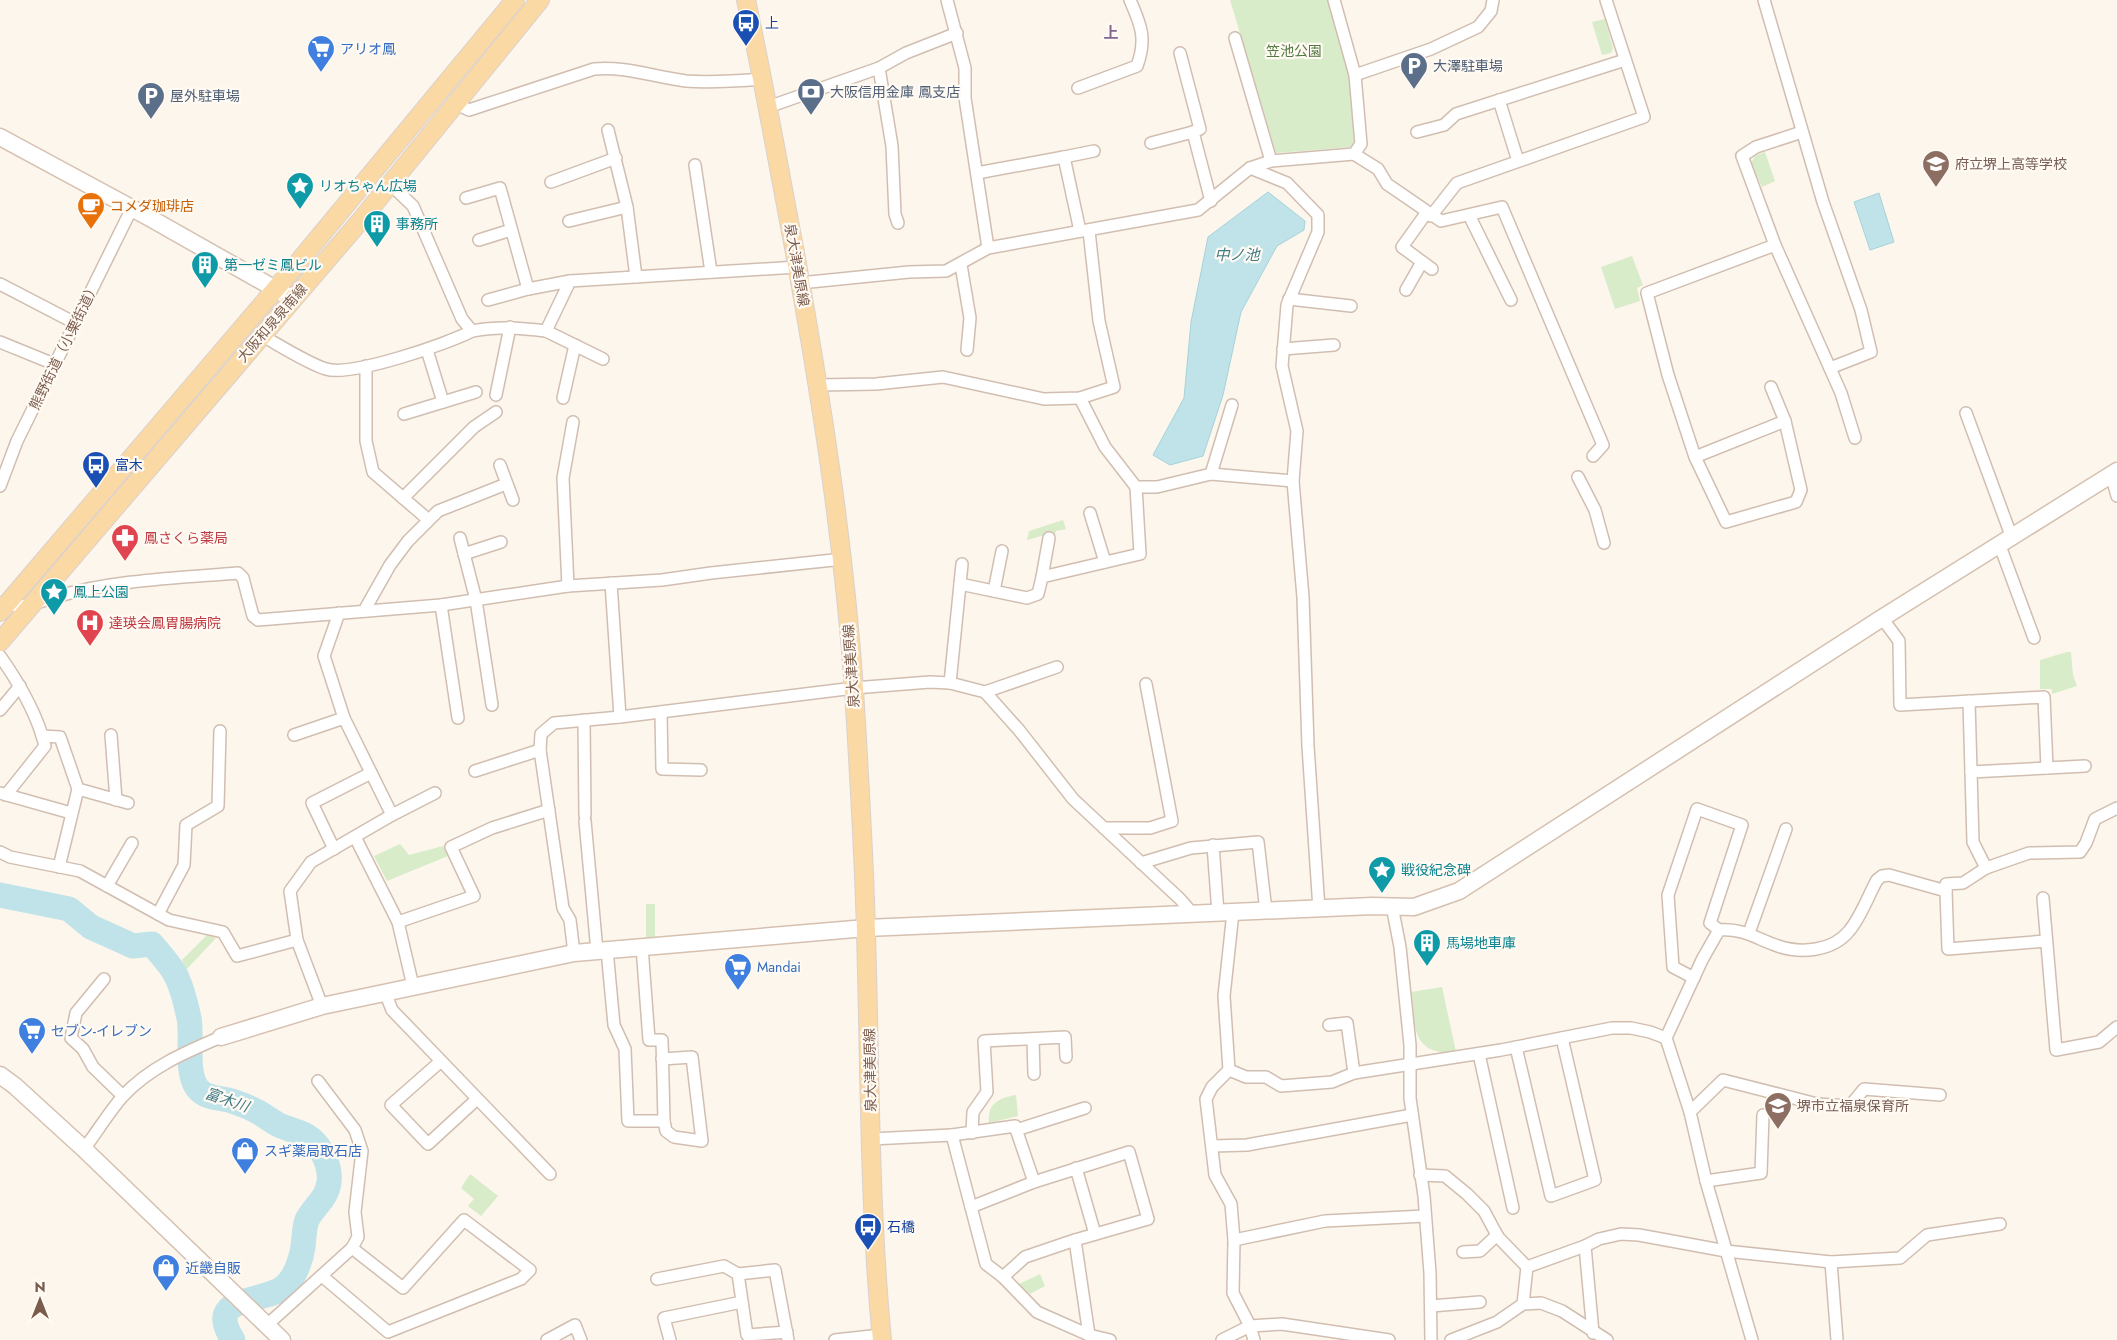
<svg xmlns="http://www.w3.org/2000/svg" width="2117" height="1340" viewBox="0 0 2117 1340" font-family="Jost,'Noto Sans JP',sans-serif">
  <rect width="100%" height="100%" fill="#fdf6ec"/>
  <!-- green -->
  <g fill="#d8ecc9">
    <path d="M1230,0h99l20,78 7,63 -5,6 -75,6z"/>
    <path d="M1605,19l8,29 -2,5 -9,2 -10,-33z"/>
    <path d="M1765,152l10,29 -13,6 -11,-24 4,-7z"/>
    <path d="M1632,256l11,29 -6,3 3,13 -25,8 -14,-42z"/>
    <path d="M1063,520l3,9 -10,2 -2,8 -9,-4 -18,5 2,-9z"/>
    <path d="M2067,652h4l2,23 4,11 -25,8v-5h-12v-29z"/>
    <path d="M400,844l9,11 34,-9 5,10 -61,25 -13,-25z"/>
    <path d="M646,904h9v33l-9,2z"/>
    <path d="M207,935l9,3 -30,32 -4,-10z"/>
    <path d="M1442,987l14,65c-45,4 -41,-26 -45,-60z"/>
    <path d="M1016,1095l2,21 -29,7c-2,-20 10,-25 27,-28z"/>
    <path d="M470,1174l28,22 -17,20 -13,-10 6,-7 -13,-11z"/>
    <path d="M1040,1274l5,12 -15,8 -11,-10z"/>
  </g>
  <!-- water -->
  <g fill="#bfe3e8" stroke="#a5d3da">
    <path d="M1268,192l37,29 -1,9 -27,16 -36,66 -18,83 -20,61 -33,9 -17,-10 31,-57 7,-76 17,-85z"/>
    <path d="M1879,193l15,49 -24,8 -16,-48z"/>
  </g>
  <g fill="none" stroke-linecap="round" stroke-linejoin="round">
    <!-- river -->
    <path stroke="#bfe3e8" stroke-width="25" d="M0,895l69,14 22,18 42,19 19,-2c8,10 18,20 23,30 7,12 11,30 14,44 4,19 -5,59 11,73 7,7 22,7 32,10 8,3 17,6 24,10 8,4 15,10 23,14 10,5 22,6 31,13 12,9 21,29 19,44 -2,17 -15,24 -22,38 -3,8 -3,18 -4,27 -2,13 -8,31 -19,40 -20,17 -81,7 -51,53"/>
    <defs>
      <g id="street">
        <path d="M947,0l18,68v30l23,150"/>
        <path d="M1764,0l59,202 38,108 10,42 -41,16"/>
        <path d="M1235,38l36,123"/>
        <path d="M1180,53l20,76 -7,3 18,69"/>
        <path d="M879,68l13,78 3,68 3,9"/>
        <path d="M1355,75l76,-26 47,-22 13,-16 2,-11"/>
        <path d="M1078,88l59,-22c10,-27 4,-41 -7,-66"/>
        <path d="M1499,100l19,61"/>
        <path d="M456,104l13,6 125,-41c31,-3 60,8 92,12 25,2 51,0 77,-2"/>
        <path d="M768,107l111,-39 27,-15 51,-20"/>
        <path d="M608,130l19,77 9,70"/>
        <path d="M1417,132l27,-7 12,-11 169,-54"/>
        <path d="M1802,132l-46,15 -14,9 33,89 66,148 14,45"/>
        <path d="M1151,143l42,-11"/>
        <path d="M1354,154l24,15 9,15 54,37 61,-14 101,238 -10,11"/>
        <path d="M695,165l16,107"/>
        <path d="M1250,168l37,15 31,32v17l-31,73 -5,61 15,65 -4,50 10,116 5,149 11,163"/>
        <path d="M977,173l87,-16"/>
        <path d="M551,182l65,-24"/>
        <path d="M389,183l24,23 49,113 10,12c25,-5 49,-3 74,0l24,-50 227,-14"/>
        <path d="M466,198l34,-10 28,101"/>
        <path d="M1427,212l-25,35 30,22"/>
        <path d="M1469,215l42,85"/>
        <path d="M1431,216l26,-33 187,-66 -38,-117"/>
        <path d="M569,221l58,-14"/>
        <path d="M1080,231l-16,-74 30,-6"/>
        <path d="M479,240l32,-10"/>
        <path d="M961,265l9,53 -3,32"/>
        <path d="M800,283l109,-11 37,-1 42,-23 210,-38 52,-42 21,-7 83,-7 7,-10 -6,-69 -21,-75"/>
        <path d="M0,284l75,39"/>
        <path d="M1406,290l16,-28"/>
        <path d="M1289,299l62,7"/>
        <path d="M488,300l40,-11 42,-8"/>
        <path d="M546,331l57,28"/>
        <path d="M261,335c18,10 46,28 65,34 25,8 121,-25 146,-38"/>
        <path d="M0,342l54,22"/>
        <path d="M1283,349l51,-4"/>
        <path d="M427,350l16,52"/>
        <path d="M366,366v75l7,31 51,44"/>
        <path d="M819,385l57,-1 67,-7 101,22 36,-1 34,-11 -15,-66 -10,-90"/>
        <path d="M1771,387l14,34 16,69 -5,12 -70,20 -31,-65 -27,-82 -21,-82 128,-48"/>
        <path d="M496,395l14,-68"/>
        <path d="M563,398l12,-53"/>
        <path d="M1080,398l25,49 31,40h21l54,-13 82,7"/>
        <path d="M1966,413l46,125"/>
        <path d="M404,414l72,-22"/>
        <path d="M1695,457l90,-36"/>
        <path d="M500,465l13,35"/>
        <path d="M1211,474l21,-69"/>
        <path d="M2111,474l6,22"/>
        <path d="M1578,477l17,33 9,33"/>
        <path d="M0,486l17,-45 115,-233"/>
        <path d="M403,498l71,-71 22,-15"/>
        <path d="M1090,513l15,49"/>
        <path d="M460,538l16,62 16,105"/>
        <path d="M2000,546l34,92"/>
        <path d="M464,554l37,-12"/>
        <path d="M1042,577l7,-39"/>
        <path d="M611,583l9,134"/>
        <path d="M960,584l2,-20"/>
        <path d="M568,586l-5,-108 10,-56"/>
        <path d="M994,591l8,-40"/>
        <path d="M4,602c18,9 34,0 51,-5 59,-17 122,-19 183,-24l5,5 10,38 5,4 183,-15 127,-19 94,-6 49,-7 132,-14"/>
        <path d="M441,605l17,113"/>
        <path d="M364,611l26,-46 18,-24 30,-30 68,-27"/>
        <path d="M339,613l-15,43 20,62 48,97"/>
        <path d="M1882,618l17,23 1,64 144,-8 3,71 38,-2"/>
        <path d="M0,656c19,27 37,57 45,90l-39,49"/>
        <path d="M950,683l10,-99 67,14 11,-4 4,-17 98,-23 -4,-67"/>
        <path d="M985,692l72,-25"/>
        <path d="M1969,701l4,141 13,26"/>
        <path d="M0,710l20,-24"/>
        <path d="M661,712l1,57 39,1"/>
        <path d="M584,720l1,95"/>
        <path d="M111,735l5,65"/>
        <path d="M294,735l50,-17"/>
        <path d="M42,736l18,1 18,52 -19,78"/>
        <path d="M475,771l65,-21"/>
        <path d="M1971,772l76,-4"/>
        <path d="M78,789l50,14"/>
        <path d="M0,793l71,20"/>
        <path d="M585,821l12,130"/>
        <path d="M1104,828h46l22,-7 -26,-137"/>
        <path d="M355,837l43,85 15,64"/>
        <path d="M1213,845l5,68"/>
        <path d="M334,849l-22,-46 59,-30"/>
        <path d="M0,852l10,5 70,14 89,49 54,12 14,24 60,-16"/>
        <path d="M1141,863l50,-15 67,-6 8,69"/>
        <path d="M107,886l25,-43"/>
        <path d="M1946,891l2,58 98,-8"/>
        <path d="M2043,898l13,152 43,-8 18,-15"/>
        <path d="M1392,906l8,41 10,98v53l14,98 6,77 1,67"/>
        <path d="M1233,912l-9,84 5,74 -17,17 -6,12 9,76 16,29 3,36 -1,53 17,33 4,14"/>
        <path d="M158,914l26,-49 2,-40 32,-19 2,-75"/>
        <path d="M398,922l76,-26 -23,-49 41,-19 57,-18"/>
        <path d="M1749,933l37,-104"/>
        <path d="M642,947l7,93h13l2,81"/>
        <path d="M607,950l7,75 11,24 3,72h36l2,10 8,6 28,4 -10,-84 -30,2"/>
        <path d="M574,953l-4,-33 -7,-12 -23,-158 1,-16 13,-11 66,-6 234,-29 76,-6 20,1 35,9 34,38 54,69 107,100 13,15"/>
        <path d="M1694,978l-21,-11 -5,-72 29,-86 45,16 -32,98 9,7"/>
        <path d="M104,979l-28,34 -5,25 12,11 10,18 30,29"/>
        <path d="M385,992l7,18 158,164"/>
        <path d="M322,1006l-25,-66 -7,-49 21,-29 81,-47 43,-22"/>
        <path d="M1329,1025l18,-2 7,50"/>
        <path d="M1033,1039l1,35"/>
        <path d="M1516,1047l35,149 44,-16 -33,-142"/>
        <path d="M1479,1054l34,154"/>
        <path d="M441,1061l-50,44 37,39 49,-45"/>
        <path d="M1229,1070l17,7h20l15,9 51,-4 22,-9 147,-23 111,-22h19l19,4 16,6"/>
        <path d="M1690,1112l33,-32 94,24 33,2 14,-17 76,6"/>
        <path d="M1016,1130l69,-22"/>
        <path d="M972,1133l1,-21 14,-20 -3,-51 81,-4 1,20"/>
        <path d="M952,1135l63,-9 19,56"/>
        <path d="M871,1139l81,-4 34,129 17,13 34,35 52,23 21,5"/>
        <path d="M1212,1146l35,-1 165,-30"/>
        <path d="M84,1149c13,-17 25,-37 39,-53 27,-29 63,-44 98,-59"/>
        <path d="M1076,1168l19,66"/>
        <path d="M1420,1175l25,1 22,18 17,17 14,26 29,30"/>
        <path d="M1706,1181l55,-8 2,-58"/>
        <path d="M971,1207l63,-25 95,-30 19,67 -73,21 -50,17 -22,20"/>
        <path d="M1075,1240l14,95"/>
        <path d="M1234,1240l91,-19 100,-5"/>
        <path d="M1585,1246l8,87"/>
        <path d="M1463,1252l17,-1 17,-16"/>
        <path d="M1831,1262l6,78"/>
        <path d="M738,1274l9,61 40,-3"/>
        <path d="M322,1276l66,56 133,-53 9,-9 -66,-50 -61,68 -51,-40"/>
        <path d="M657,1279l67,-13 14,8 37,-4 13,70"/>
        <path d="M1523,1304l18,-1 21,8 45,29"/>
        <path d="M1431,1306l49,-4"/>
        <path d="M267,1325l85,-77 6,-11 -3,-25 7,-61 -7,-21 -37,-49"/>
        <path d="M547,1340l28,-15 6,15"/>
        <path d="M670,1340l-6,-22 78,-16"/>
        <path d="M835,1340l46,-5"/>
        <path d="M1222,1340l28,-14 32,-2 107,16"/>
        <path d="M1451,1340l46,-18 26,-18 4,-37 58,-21 14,-7 22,-5 18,1 87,16 105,11 69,-4 27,-23 73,-11"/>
        <path d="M1752,1340l-46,-159 -16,-69 -24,-74 36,-78 17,-30c24,-2 38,9 59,16 23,8 55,5 71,-15 12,-14 19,-35 28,-51l5,-4 7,-1 57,16v-7l17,-1 23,-15 43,-15 51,-1 6,-9 9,-24 22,-11"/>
      </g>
      <g id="secondary">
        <path d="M0,137l150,81 143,81"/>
        <path d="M221,1037l101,-31 252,-53 292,-25 506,-22 42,1 45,-16 423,-273 235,-147"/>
        <path d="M0,1075l15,11 69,63 198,191"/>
      </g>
      <g id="primary">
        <path d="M746,0c18,84 33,168 49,253 26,145 49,289 59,437 5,81 10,162 12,243 4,136 3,272 16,407"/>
        <path d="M0,612l296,-347 219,-265"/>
        <path d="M0,642l361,-422 179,-220"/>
      </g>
    </defs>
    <!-- street casing -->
    <use href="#street" stroke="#d1beb0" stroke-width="14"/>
    <!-- secondary casing -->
    <use href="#secondary" stroke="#d6c0b0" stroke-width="19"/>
    <!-- primary casing -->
    <use href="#primary" stroke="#dad1cd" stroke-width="20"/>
    <!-- street -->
    <use href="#street" stroke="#fff" stroke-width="11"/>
    <!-- secondary -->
    <use href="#secondary" stroke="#fff" stroke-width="16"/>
    <!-- primary -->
    <use href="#primary" stroke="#fbd9a5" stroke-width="18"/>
  </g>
  <!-- icons -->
  <defs>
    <symbol id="bus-pin" viewBox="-11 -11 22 30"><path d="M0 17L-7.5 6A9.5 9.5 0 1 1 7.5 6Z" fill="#1a4fb4" stroke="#fffaf3"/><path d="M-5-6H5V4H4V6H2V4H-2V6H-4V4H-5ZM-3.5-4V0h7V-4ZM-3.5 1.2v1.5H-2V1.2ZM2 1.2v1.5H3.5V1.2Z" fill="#fff"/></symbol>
    <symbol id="supermarket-pin" viewBox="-11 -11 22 30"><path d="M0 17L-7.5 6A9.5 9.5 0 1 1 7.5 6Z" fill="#3f7fe0" stroke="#fffaf3"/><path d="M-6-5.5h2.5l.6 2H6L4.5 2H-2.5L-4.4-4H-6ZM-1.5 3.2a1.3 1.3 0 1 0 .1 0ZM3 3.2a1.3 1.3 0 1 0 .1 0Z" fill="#fff"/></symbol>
    <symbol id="parking-pin" viewBox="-11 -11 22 30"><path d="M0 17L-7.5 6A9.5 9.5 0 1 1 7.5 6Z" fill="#5c6f8a" stroke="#fffaf3"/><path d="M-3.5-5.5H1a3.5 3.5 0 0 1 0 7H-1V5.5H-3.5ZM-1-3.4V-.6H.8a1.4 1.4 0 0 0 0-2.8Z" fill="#fff"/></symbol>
    <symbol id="bank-pin" viewBox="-11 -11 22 30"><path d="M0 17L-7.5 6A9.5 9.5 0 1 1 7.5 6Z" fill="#5c6f8a" stroke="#fffaf3"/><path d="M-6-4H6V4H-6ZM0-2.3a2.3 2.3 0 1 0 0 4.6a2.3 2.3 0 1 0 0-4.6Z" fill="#fff"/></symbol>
    <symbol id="school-pin" viewBox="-11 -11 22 30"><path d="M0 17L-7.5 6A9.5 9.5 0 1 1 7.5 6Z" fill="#8d6e63" stroke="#fffaf3"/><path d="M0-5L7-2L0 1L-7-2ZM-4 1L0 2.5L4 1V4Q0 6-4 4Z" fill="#fff"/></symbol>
    <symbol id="sight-pin" viewBox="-11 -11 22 30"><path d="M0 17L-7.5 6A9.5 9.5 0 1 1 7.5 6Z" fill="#0f9aa8" stroke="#fffaf3"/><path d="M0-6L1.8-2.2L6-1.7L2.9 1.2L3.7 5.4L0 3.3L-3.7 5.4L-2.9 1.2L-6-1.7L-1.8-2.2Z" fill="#fff"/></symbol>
    <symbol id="cafe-pin" viewBox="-11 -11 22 30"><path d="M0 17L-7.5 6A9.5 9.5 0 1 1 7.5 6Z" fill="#e8710a" stroke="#fffaf3"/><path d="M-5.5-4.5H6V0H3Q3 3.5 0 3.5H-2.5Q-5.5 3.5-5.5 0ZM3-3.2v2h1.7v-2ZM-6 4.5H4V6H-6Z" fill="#fff"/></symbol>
    <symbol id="building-pin" viewBox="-11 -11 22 30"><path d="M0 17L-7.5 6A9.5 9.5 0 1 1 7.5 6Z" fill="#0f9aa8" stroke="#fffaf3"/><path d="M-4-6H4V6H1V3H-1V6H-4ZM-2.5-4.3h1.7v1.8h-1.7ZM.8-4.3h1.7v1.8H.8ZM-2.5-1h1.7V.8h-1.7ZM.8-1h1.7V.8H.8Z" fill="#fff"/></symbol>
    <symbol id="pharmacy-pin" viewBox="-11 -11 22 30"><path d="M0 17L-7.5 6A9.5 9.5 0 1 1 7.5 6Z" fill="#e0444e" stroke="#fffaf3"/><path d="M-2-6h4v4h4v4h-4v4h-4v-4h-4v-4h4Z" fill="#fff"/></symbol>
    <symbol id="hospital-pin" viewBox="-11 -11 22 30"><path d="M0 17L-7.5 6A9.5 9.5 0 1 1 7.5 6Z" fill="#e0444e" stroke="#fffaf3"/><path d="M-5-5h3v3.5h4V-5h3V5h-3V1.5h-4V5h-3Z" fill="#fff"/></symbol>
    <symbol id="shop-pin" viewBox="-11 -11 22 30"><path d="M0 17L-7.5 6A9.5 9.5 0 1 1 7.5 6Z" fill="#3f7fe0" stroke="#fffaf3"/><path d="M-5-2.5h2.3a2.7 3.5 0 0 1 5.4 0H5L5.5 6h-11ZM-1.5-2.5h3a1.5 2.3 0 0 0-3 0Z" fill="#fff"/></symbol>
  </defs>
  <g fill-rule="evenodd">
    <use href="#bus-pin" x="730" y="7" width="32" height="43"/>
    <use href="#supermarket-pin" x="305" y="33" width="32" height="43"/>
    <use href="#parking-pin" x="1398" y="50" width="32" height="43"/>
    <use href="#bank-pin" x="795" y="76" width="32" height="43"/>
    <use href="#parking-pin" x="135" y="80" width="32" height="43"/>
    <use href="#school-pin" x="1920" y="148" width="32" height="43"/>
    <use href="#sight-pin" x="284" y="170" width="32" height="43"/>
    <use href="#cafe-pin" x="75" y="190" width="32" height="43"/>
    <use href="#building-pin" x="361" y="208" width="32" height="43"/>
    <use href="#building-pin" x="189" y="249" width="32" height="43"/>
    <use href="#bus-pin" x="80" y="449" width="32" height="43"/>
    <use href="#pharmacy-pin" x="109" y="522" width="32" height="43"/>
    <use href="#sight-pin" x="38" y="576" width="32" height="43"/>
    <use href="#hospital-pin" x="74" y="607" width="32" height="43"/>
    <use href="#sight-pin" x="1366" y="854" width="32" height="43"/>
    <use href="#building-pin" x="1411" y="927" width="32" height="43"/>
    <use href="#supermarket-pin" x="722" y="951" width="32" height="43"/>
    <use href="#supermarket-pin" x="16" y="1015" width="32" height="43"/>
    <use href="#school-pin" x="1762" y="1090" width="32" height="43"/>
    <use href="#shop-pin" x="229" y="1135" width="32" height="43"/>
    <use href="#bus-pin" x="852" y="1211" width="32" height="43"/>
    <use href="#shop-pin" x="150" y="1252" width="32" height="43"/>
  </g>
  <g text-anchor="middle" stroke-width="4.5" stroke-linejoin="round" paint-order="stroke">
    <!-- transit labels -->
    <g font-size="14" fill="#164399" stroke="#fffaf3" text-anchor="start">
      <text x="765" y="28">上</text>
      <text x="115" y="470">富木</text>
      <text x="887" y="1232">石橋</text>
    </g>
    <!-- shop labels -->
    <g font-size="14" fill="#366cbe" stroke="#fffaf3" text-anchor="start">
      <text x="340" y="54">アリオ鳳</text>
      <text x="757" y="972">Mandai</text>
      <text x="51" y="1036">セブン-イレブン</text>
      <text x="264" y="1156">スギ薬局取石店</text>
      <text x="185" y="1273">近畿自販</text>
    </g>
    <!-- park labels -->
    <g font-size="14" fill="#537a41" stroke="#fffaf3">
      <text x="1294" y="56">笠池公園</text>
    </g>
    <!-- service labels -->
    <g font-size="14" fill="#4e5e75" stroke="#fffaf3" text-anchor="start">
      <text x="1433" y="71">大澤駐車場</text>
      <text x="830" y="97">大阪信用金庫 鳳支店</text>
      <text x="170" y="101">屋外駐車場</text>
    </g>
    <!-- education labels -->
    <g font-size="14" fill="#785e54" stroke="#fffaf3" text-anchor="start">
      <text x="1955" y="169">府立堺上高等学校</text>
      <text x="1797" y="1111">堺市立福泉保育所</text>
    </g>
    <!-- culture labels -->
    <g font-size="14" fill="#0d838f" stroke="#fffaf3" text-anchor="start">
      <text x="319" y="191">リオちゃん広場</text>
      <text x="396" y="229">事務所</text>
      <text x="224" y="270">第一ゼミ鳳ビル</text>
      <text x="73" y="597">鳳上公園</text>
      <text x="1401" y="875">戦役紀念碑</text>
      <text x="1446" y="948">馬場地車庫</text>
    </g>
    <!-- food labels -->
    <g font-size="14" fill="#c56008" stroke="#fffaf3" text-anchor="start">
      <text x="110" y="211">コメダ珈琲店</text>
    </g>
    <!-- street labels -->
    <g font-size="14" fill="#7a5c4d" stroke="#fffaf3">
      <text transform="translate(797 265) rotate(80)" y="5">泉大津美原線</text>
      <text transform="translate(272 323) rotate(-49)" y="5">大阪和泉泉南線</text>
      <text transform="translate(64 346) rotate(-64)" y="5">熊野街道（小栗街道）</text>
      <text transform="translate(851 666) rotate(-94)" y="5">泉大津美原線</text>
      <text transform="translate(870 1070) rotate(-91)" y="5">泉大津美原線</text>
    </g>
    <!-- health labels -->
    <g font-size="14" fill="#be3a42" stroke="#fffaf3" text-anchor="start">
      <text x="144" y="543">鳳さくら薬局</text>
      <text x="109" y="628">達瑛会鳳胃腸病院</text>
    </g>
    <!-- neighbourhood labels -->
    <g font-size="15" font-weight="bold" fill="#846695" stroke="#fffaf3">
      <text x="1111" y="38">上</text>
    </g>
    <!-- water labels -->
    <g font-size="15" font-style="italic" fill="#437c86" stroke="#fffaf3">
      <text x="1237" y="260">中ノ池</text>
      <text transform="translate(227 1100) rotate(19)" y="5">富木川</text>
    </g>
  </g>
  <!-- north arrow -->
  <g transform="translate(40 1300)" stroke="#fffaf3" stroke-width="4" paint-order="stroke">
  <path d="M0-4L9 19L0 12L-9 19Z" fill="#7a5c4d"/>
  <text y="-8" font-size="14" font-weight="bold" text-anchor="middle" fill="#7a5c4d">N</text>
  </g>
</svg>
